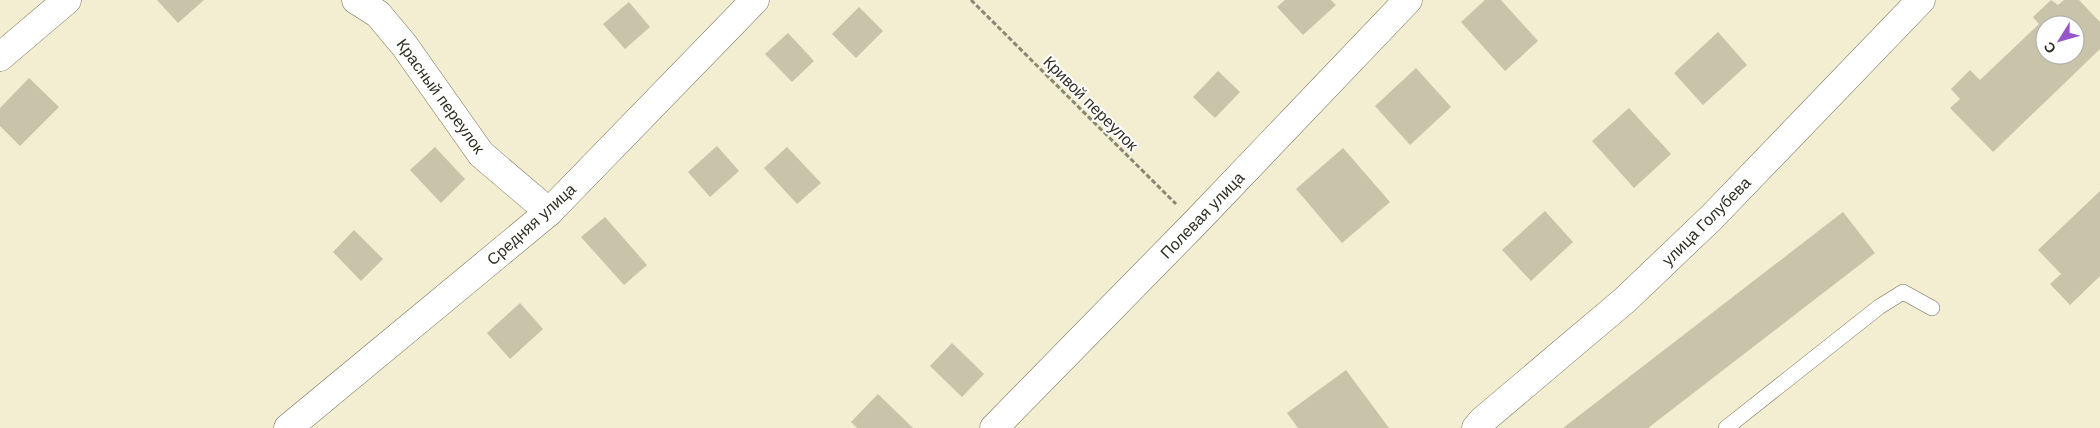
<svg xmlns="http://www.w3.org/2000/svg" width="2100" height="428" viewBox="0 0 2100 428" font-family="Helvetica,sans-serif">
  <rect width="100%" height="100%" fill="#f3edd2"/>
  <!-- building -->
  <g fill="#c8c3a9" fill-rule="evenodd">
    <path d="M157,0h47l-26,23z"/>
    <path d="M1285,0h46l5,5 -33,30 -26,-28z"/>
    <path d="M1485,0h16l37,41 -33,30 -44,-49z"/>
    <path d="M2051,0l7,5 6,-5h15l21,22v27l-107,103 -43,-44 10,-9 -9,-10 19,-19 10,10 59,-56 -6,-7zM2045,25h30v30h-30z"/>
    <path d="M629,2l21,25 -25,22 -22,-25z"/>
    <path d="M859,7l24,24 -27,27 -24,-24z"/>
    <path d="M1718,32l29,33 -44,40 -29,-32z"/>
    <path d="M788,33l26,28 -22,21 -27,-28z"/>
    <path d="M1416,68l35,39 -41,38 -35,-39z"/>
    <path d="M1218,71l22,21 -25,26 -22,-21z"/>
    <path d="M29,78l30,29 -39,39 -20,-20v-18z"/>
    <path d="M1629,108l42,46 -37,34 -42,-47z"/>
    <path d="M717,146l22,25 -29,26 -22,-25z"/>
    <path d="M435,147l30,32 -24,24 -31,-33z"/>
    <path d="M787,147l34,36 -24,21 -33,-36z"/>
    <path d="M1343,148l47,54 -48,41 -46,-54z"/>
    <path d="M2100,191v85l-30,29 -20,-21 11,-10 -23,-24z"/>
    <path d="M1545,211l28,31 -42,39 -29,-31z"/>
    <path d="M1843,212l32,41 -227,175h-85z"/>
    <path d="M605,217l42,48 -23,20 -43,-48z"/>
    <path d="M354,230l29,29 -22,22 -28,-29z"/>
    <path d="M520,303l23,26 -33,30 -23,-26z"/>
    <path d="M952,343l32,31 -22,23 -32,-31z"/>
    <path d="M1346,370l43,58h-91l-11,-15z"/>
    <path d="M878,394l35,34h-56l-6,-6z"/>
  </g>
  <g fill="none" stroke-linecap="round" stroke-linejoin="round">
    <defs>
      <path id="lane" d="M1726,428l153,-121 24,-15 29,16"/>
      <g id="street">
        <path d="M356,0l22,14 26,31 77,109 68,58"/>
        <path d="M0,57l67,-57"/>
        <path d="M288,428l261,-216 206,-212"/>
        <path d="M994,428l201,-205 213,-223"/>
        <path d="M1476,428l7,-8 142,-120 87,-83 209,-217"/>
      </g>
    </defs>
    <!-- lane casing -->
    <use href="#lane" stroke="#716c54" stroke-width="16"/>
    <!-- street casing -->
    <use href="#street" stroke="#716c54" stroke-width="29"/>
    <!-- path -->
    <path stroke="#8a8774" stroke-width="3" stroke-dasharray="5 2.5" stroke-linecap="butt" d="M971,0l205,204"/>
    <!-- lane -->
    <use href="#lane" stroke="#fff" stroke-width="15"/>
    <!-- street -->
    <use href="#street" stroke="#fff" stroke-width="28"/>
  </g>
  <g text-anchor="middle" stroke-width="4" stroke-linejoin="round" paint-order="stroke">
    <!-- street labels -->
    <g font-size="16" fill="#312f24" stroke="#fff">
      <text transform="translate(441 96) rotate(54)" y="6">Красный переулок</text>
      <text transform="translate(1091 103) rotate(45)" y="6">Кривой переулок</text>
      <text transform="translate(1202 215) rotate(-46)" y="6">Полевая улица</text>
      <text transform="translate(1706 221) rotate(-45)" y="6">улица Голубева</text>
      <text transform="translate(531 224) rotate(-42)" y="6">Средняя улица</text>
    </g>
  </g>
  <!-- north arrow -->
  <g transform="translate(2060 40) rotate(233)"><circle r="24" fill="#ffffff" stroke="#adaca7"/>
  <path d="M0-4L9 19L0 12L-9 19Z" fill="#9655ca"/>
  <text y="-8" font-size="14" font-weight="bold" text-anchor="middle" fill="#312f24">С</text>
  </g>
</svg>
